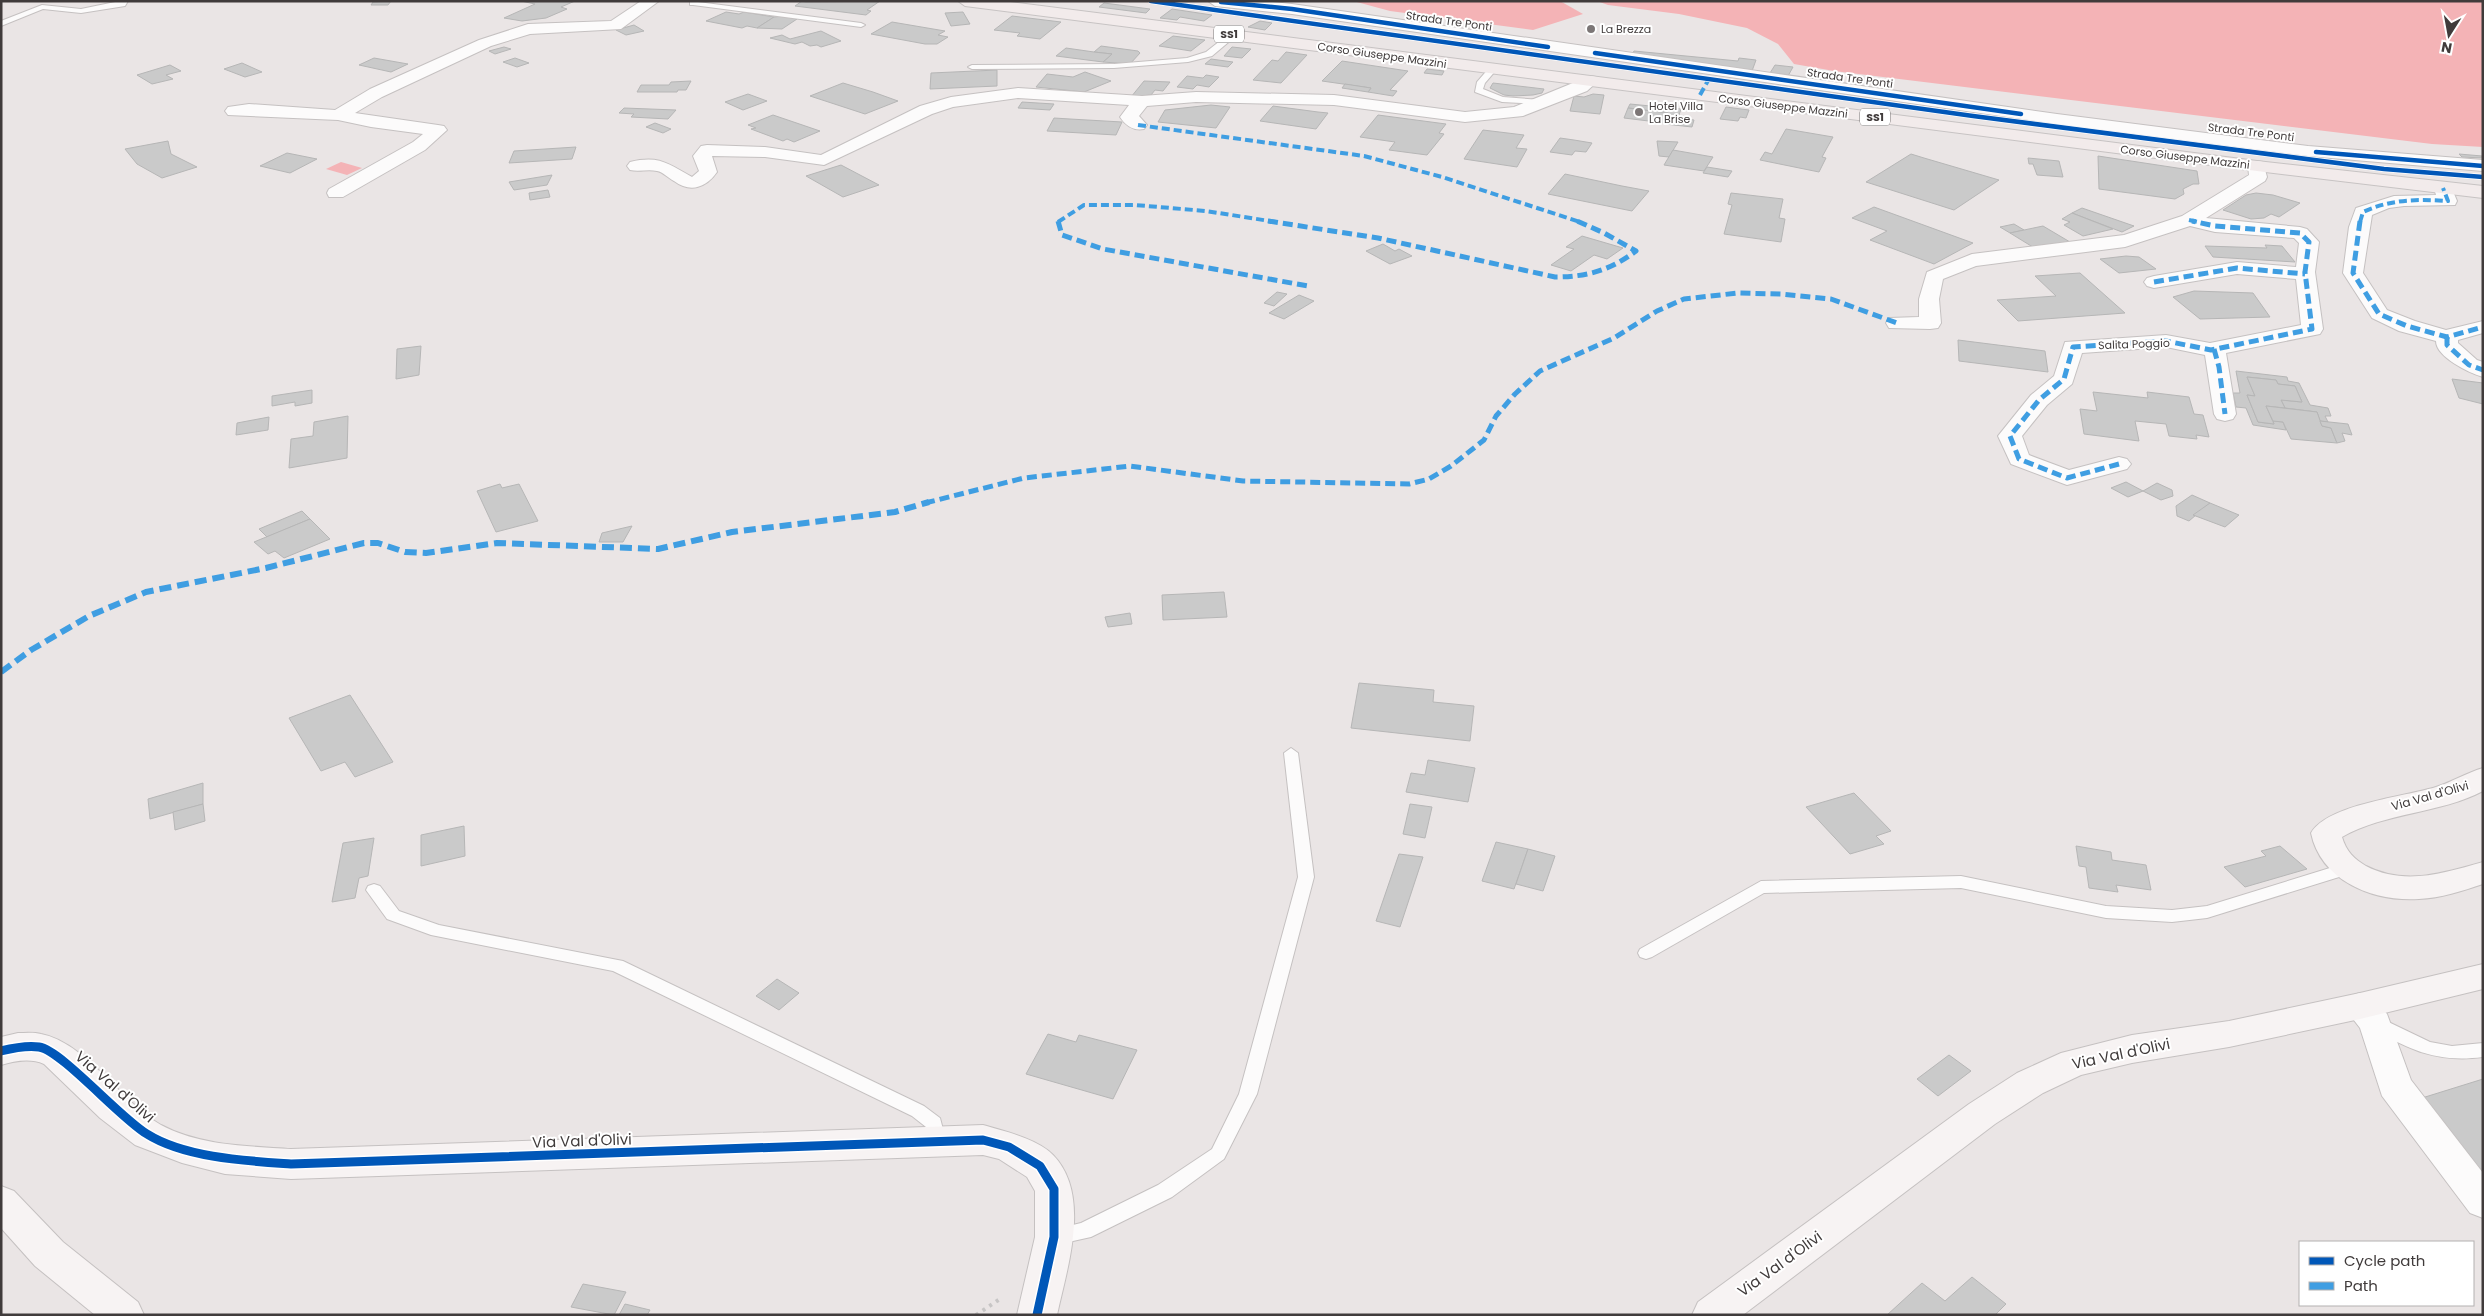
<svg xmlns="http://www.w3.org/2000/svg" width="2484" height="1316" viewBox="0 0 2484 1316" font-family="Poppins,sans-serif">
  <rect width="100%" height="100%" fill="#eae5e5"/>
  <!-- water -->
  <g fill="#f4b3b6">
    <path d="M1353,1h207l23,13 -50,16 -143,-19z"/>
    <path d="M1597,1h886v146l-51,-3 -598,-73 -40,-7 -16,-20 -31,-16 -68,-14 -71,-9z"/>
    <path d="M341,162l21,6 -15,7 -21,-6z"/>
  </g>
  <!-- building -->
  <g fill="#cacaca" stroke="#b6b6b6">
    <path d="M391,1l-3,4h-17l2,-3z"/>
    <path d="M521,1h54l-14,6 6,2 -21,9 -24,3 -18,-3 31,-14z"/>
    <path d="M802,1l4,1 74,-1 -13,9 4,1 -5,4 -71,-9z"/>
    <path d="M1104,3l46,6 -4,4 -47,-6z"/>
    <path d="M1172,9l40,6 -8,6 -24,-4 -3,3 -17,-2z"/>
    <path d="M726,12l13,2 5,-2 30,5 -17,11 -10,-2 -5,2 -36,-7z"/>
    <path d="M963,12l7,12 -19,2 -6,-13z"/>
    <path d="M784,16l13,3 -15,10 -25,-1 17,-11z"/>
    <path d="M1012,16l49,6 -21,17 -23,-3 3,-3 -26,-3z"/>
    <path d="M1260,21l12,2 -7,7 -17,-3z"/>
    <path d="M892,22l53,9 -7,4 10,2 -11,7h-12l-54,-10z"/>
    <path d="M634,25l10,6 -18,4 -10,-5z"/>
    <path d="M821,31l20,10 -20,6 -4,-2 -7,1 -8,-4 -7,2 -25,-6 12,-3 8,4z"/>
    <path d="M1173,36l32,4 -14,11 -32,-5z"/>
    <path d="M1101,46l37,5 2,2 -10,11 -27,-2 9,-8 -18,-2z"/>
    <path d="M504,47l7,2 -16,5 -6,-3z"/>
    <path d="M1232,47l19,2 -9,9 -18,-2z"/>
    <path d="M1066,48l28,4 18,2 -9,8 -47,-6z"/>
    <path d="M1634,51l104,10 1,-3 17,2 -4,11 -120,-17z"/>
    <path d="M1286,52l21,3 -26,28 -28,-3 19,-20 6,1z"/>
    <path d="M374,58l34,6 -17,8 -32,-7z"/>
    <path d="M515,58l14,5 -12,4 -14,-5z"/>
    <path d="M1211,59l22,3 -5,5 -23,-3z"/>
    <path d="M1342,61l66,10 -18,19 7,1 -4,5 -25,-4 3,-4 -49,-7z"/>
    <path d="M242,63l20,9 -17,5 -21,-8z"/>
    <path d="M170,65l11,6 -15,4 7,4 -21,5 -15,-9z"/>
    <path d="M1775,65l18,2 -5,9 -18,-3z"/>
    <path d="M1427,69l17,2 -2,4 -18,-2z"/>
    <path d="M997,70v16l-67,3 1,-16z"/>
    <path d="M1085,72l26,9 -27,11 -48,-5 11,-13 26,3z"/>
    <path d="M1206,75l13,2 -10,10 -12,-2 -4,4 -16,-2 10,-11 16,2z"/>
    <path d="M691,81l-5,9h-8l-1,2h-40l4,-7h28l2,-3z"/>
    <path d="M1144,81l26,1 -7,9 -8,-1 -4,5 -20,2z"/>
    <path d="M843,83l30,9 25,9 -33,13 -55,-18z"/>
    <path d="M1493,83l51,6 -2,4 -9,2 -20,1 -9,-1 -14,-7z"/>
    <path d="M1345,84l26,4 -3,4 -26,-4z"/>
    <path d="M748,94l19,7 -24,9 -18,-8z"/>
    <path d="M1593,94l11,1 -4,19 -30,-3 4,-15 10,1z"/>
    <path d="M1022,102l32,2 -4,6 -32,-2z"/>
    <path d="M1630,104l51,5 -3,9 16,2 -2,7 -27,-3 3,-11 -40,-5z"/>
    <path d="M1211,105l19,2 -14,21 -58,-6 7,-12z"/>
    <path d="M1273,106l45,6 10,1 -12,16 -56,-8z"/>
    <path d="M1726,107l23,3 -3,8 -6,-1 -2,4 -18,-2z"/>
    <path d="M624,108l52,2 -8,9 -37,-2 3,-3 -15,-1z"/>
    <path d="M1628,108l40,5 -3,10 -41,-5z"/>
    <path d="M773,115l47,16 -26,11 -7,-3 -4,2 -32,-12 5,-1 -8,-3z"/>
    <path d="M1378,115l68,9 -7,9 5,1 -17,21 -38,-5 6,-8 -35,-5z"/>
    <path d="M1054,118l16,1 52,3 -6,13 -69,-4z"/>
    <path d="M655,123l16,6 -8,4 -17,-6z"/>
    <path d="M1786,129l47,8 -11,20 4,1 -7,14 -59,-12 5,-8 7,2z"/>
    <path d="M1483,130l41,5 -8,13 11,1 -10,18 -53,-8z"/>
    <path d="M1560,138l14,2 18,3 -6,9 -11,-1 -3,4 -22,-3z"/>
    <path d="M168,141l3,13 26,13 -35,11 -25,-14 -12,-15z"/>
    <path d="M1657,141l21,1 -9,15 -10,-1z"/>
    <path d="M576,147l-4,12 -63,4 5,-12z"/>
    <path d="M1673,150l40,7 -9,14 -40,-6z"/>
    <path d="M287,153l30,6 -27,14 -30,-7z"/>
    <path d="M1911,154l13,4 75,22 -45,30 -88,-28z"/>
    <path d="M2459,154l23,2 1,2 -21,-1z"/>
    <path d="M2098,156l99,15 2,13h-6l-10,5 1,5 -9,5 -76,-10z"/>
    <path d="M2028,158l31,3 4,16 -26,-2 -4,-11h-4z"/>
    <path d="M841,165l38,20 -36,12 -37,-21z"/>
    <path d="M1707,167l25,4 -4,6 -25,-4z"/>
    <path d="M1565,174l57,12 27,5 -17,20 -84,-17z"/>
    <path d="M552,175l-5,10 -33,5 -5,-8z"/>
    <path d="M548,190l2,7 -20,3 -1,-7z"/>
    <path d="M1731,193l52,6 -4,19 6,1 -4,23 -57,-8 8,-29 -4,-1z"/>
    <path d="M2256,193l17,2 27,8 -21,14 -8,-3 -7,4 -13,1 -28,-9 23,-15z"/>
    <path d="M1874,207l99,36 -39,21 -64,-24 17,-9 -35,-13z"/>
    <path d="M2082,208l52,18 -12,6 -50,-19z"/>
    <path d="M2072,213l41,16 -30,7 -19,-11 6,-3 -8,-3z"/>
    <path d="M2014,224l10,6 -14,3 -10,-6z"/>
    <path d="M2043,226l27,16 -34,7 -26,-16z"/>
    <path d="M1582,236l41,12 -16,11 -13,-4 -23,16 -20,-6 23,-16 -8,-2z"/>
    <path d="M1383,244l12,7 4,-2 13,7 -22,8 -24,-13z"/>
    <path d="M2265,245l17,1 13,16 -82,-5 -8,-11 62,2z"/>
    <path d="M2126,256l13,1 17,12 -37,4 -19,-14z"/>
    <path d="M2080,273l45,40 -107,8 -21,-21 59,-4 -21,-20z"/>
    <path d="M2194,291l59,2 17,24 -70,2 -27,-22z"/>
    <path d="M1277,292l10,2 -13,12 -10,-3z"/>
    <path d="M1299,295l15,6 -30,18 -15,-6z"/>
    <path d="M1958,340l87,11 3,21 -89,-11z"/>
    <path d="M421,346l-2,29 -23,4 1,-30z"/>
    <path d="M2236,371l51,6 1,4 11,2 11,22 18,3 3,8h-6l3,6 -8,-1 -3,-9 -32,-4 -4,-8 21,2 -7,-16 -17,-2 -2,-4 -29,-3 8,19 -8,-1 11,27 16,2 -1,-3 10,1 3,8 -33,-5 -7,-17 -10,-1 -3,-14h7z"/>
    <path d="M2247,377l29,3 2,4 17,2 7,16 -21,-2 4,8 -19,-2 8,18 -16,-2 -11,-27 8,1z"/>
    <path d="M2452,379l31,4v21l-24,-6z"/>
    <path d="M312,390v13l-17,3v-4l-23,4v-10z"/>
    <path d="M2093,392l55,6 -1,-6 42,5 5,17 9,1 6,22 -13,-2 1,4 -28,-3 -3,-12 -31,-3 4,20 -55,-7 -4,-25 17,2z"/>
    <path d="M2266,406l51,6 5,14 9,2 6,15 -46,-4 -8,-17 -10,-1z"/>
    <path d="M348,416l-1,42 -58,10 2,-29 22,-3 1,-14z"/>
    <path d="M269,417l-1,13 -32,5 1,-12z"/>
    <path d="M2320,421l28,3 4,11 -10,-2 3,8 -8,2 -6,-15 -9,-2z"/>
    <path d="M2126,482l17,9 -15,6 -17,-9z"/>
    <path d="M2157,483l15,7 1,6 -12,4 -18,-9z"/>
    <path d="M500,484l2,4 17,-4 19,37 -42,11 -19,-41z"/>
    <path d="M2192,495l18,8 -21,18 -12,-5 -1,-10z"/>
    <path d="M2210,503l29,12 -14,12 -32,-12z"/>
    <path d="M302,511l8,8 -43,18 -8,-8z"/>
    <path d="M310,519l20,20 -46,19 -9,-7 -7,3 -14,-12z"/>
    <path d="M632,526l-9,16h-24l3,-9z"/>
    <path d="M1224,592l3,25 -64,3 -1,-25z"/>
    <path d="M1130,613l2,11 -24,3 -3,-10z"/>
    <path d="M1359,683l75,7 -1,12 41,4 -4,35 -119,-13z"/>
    <path d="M350,695l43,67 -38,15 -10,-15 -24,9 -32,-53z"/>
    <path d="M1428,760l47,8 -7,34 -62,-10 5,-19 14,2z"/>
    <path d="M203,783v21l-53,15 -2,-20z"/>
    <path d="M1854,793l37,38 -15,5 8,8 -34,10 -44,-47z"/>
    <path d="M203,804l2,17 -30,9 -2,-18z"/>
    <path d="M1410,804l22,3 -7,31 -22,-4z"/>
    <path d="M464,826l1,30 -44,10v-31z"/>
    <path d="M374,838l-6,38 -9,2 -4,20 -23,4 11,-59z"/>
    <path d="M1496,842l32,7 -14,40 -32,-8z"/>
    <path d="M2076,846l35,6 1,8 34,5 5,25 -35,-5 2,7 -29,-4 -3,-21 -7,-1z"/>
    <path d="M2280,846l27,23 -62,18 -21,-20 42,-11 -5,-5z"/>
    <path d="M1528,849l27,7 -12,35 -27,-7z"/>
    <path d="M1399,854l24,3 -23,70 -24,-6z"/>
    <path d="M777,979l22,14 -20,17 -23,-14z"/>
    <path d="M1048,1034l28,8 3,-7 58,15 -24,49 -87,-25z"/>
    <path d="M1949,1055l22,16 -33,25 -21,-17z"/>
    <path d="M2483,1079v102l-61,-83z"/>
    <path d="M1972,1277l34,27 -11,11h-108l35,-32 23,18z"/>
    <path d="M583,1284l43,8 -12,23 -43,-8z"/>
    <path d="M625,1304l25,6 -3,5h-28z"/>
  </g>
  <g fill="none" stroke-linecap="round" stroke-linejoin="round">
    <defs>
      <g id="lane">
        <path d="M120,1h8l-3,5 -44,7 -38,-4 -42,17v-5l41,-16 39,4z"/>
        <path d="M690,1l171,22 4,2 -4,2 -168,-22h-3z"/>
        <path d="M1230,33l7,2 -25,21 -24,6 -74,6 -142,1 -4,-2 4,-2 142,-1 73,-6 19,-6z"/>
        <path d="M1490,67l7,2 -12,14 -2,6 20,8 38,3v4l-39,-2 -27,-10 2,-10z"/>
        <path d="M1291,748l7,5 16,124 -57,217 -33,65 -52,38 -81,40 -36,8 -7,-2 -3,-6 3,-6 33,-8 77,-38 54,-36 27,-55 59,-217 -14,-124z"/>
        <path d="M2346,863l6,2 2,4 -2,4 -145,45 -35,4 -66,-4 -145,-30 -197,5 -112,64 -6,2 -6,-2 -2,-4 2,-4 121,-68 200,-5 145,30 66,4 35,-4z"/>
        <path d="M374,884l6,2 19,25 40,14 184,36 301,145 16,12 6,23 -3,5 -6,2 -6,-2 -5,-19 -14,-11 -299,-145 -182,-36 -44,-16 -21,-29 2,-4z"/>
        <path d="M2378,1017l52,25 22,4 31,-3v14c-46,6 -72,-7 -111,-28l-3,-5 3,-5z"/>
      </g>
      <g id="street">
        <path d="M641,1h18l-38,28 -91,5 -39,12 -109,51 -27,16 83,12 6,1 3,4 -22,20 -82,47h-14l-2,-4 2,-4 84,-47 10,-8 -52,-7 -33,-7 -110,-5 -3,-4 3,-4 21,-3 86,6 35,-21 109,-49 49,-16 83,-3z"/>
        <path d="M1208,1h54l30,3 765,110 251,32 175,14v11l-175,-15 -251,-32 -765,-110 -77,-8z"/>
        <path d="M1590,76l6,1 2,4 -11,10 -64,25 -58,6 -131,-17 -138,-3 -49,4 -8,10 8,9 -3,4c-11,2 -18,-3 -24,-12l9,-12 -111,-7 -65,9 -21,7 -108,51 -59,-8 -53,-1 5,16c-11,16 -27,21 -43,9 -6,-3 -11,-9 -17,-10 -9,-2 -18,1 -27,-1l-3,-4 3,-4c30,-7 38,2 62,15l7,-6 -6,-15 8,-10 6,-1 58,2 56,8 99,-49 31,-9 67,-9 124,8 54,-4 138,3 131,17 49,-5z"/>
        <path d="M2257,161l6,1 4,15 -2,4 -59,37 94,9 7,2 12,13 -4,30 8,57 -3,5 -94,19 10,61 -3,5 -8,2 -8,-2 -3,-5 -9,-59 -39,-8 -84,6 -10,31 -25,21 -25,31 7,19 40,15 50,-13 8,2 4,5 -4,5 -60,16 -56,-21 -13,-28 33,-41 23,-19 11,-34 101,-7 44,8 91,-18 -5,-46 -59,-5 -83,14 -7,-2 -3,-4 3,-4 7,-2 83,-14 59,5 3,-24 -5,-5 -79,-6 -25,-6 -65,21 -149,19 -33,13 -4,20 2,24 -3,5 -8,1 -41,-1 -3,-5 3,-5 30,-1v-18l8,-27 45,-18 152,-19 58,-19 67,-41 -1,-9 3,-4z"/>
        <path d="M2443,182l7,2 7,17 -2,4 -51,1 -15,2 -17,7 -9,58 24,37 28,11 31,9 37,-9v12l-25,7v3l19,17 6,2v15c-14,-4 -47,-20 -47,-36l-37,-10 -27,-13 -29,-45 6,-46 7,-19 38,-12 42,-1 -2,-7 2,-4z"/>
        <path d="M2360,993l12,4 15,17 24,66 72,93v45l-13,-5 -88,-117 -22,-68 -17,-22 5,-9z"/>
      </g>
      <g id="secondary">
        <path d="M2483,768v23c-44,23 -97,21 -141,46 4,14 12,22 24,29 38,20 78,7 117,-4v22c-21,7 -42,14 -64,15 -46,3 -98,-18 -108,-66 17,-29 93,-36 125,-46 16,-5 30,-14 47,-19z"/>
        <path d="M2483,964v25l-123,30 -131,28 -97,16 -51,12 -38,18 -48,31 -252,191h-51l6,-13 271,-198 48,-31 44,-20 71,-18 97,-14 131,-28z"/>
        <path d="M18,1033c7,0 16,-1 23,1 44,8 80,68 120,91 39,21 87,21 130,24l692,-24c21,6 55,14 70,30 39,40 14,113 4,160h-40l18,-78v-46l-8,-14 -28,-18 -16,-4 -692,24 -66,-5 -43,-11 -47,-18 -35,-27 -56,-54c-14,-6 -29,-3 -43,1v-28z"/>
        <path d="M1,1186l13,5 49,51 75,60 6,13h-49l-60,-49 -34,-38z"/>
      </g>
      <path id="primary" d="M958,1h45l1254,160 226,25v12l-226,-27 -1292,-165z"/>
    </defs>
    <!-- lane casing -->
    <use href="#lane" stroke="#c5c1c1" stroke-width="2"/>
    <!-- street casing -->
    <use href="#street" stroke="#c5c1c1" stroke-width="2"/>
    <!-- secondary casing -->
    <use href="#secondary" stroke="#c5c1c1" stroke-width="2"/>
    <!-- primary casing -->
    <use href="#primary" stroke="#c7c3c3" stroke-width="2"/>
    <!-- path -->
    <path stroke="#c7c5c5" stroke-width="4" stroke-dasharray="3 5" stroke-linecap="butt" d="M976,1315l24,-16"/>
    <!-- lane -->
    <use href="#lane" fill="#fcfbfb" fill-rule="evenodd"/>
    <!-- street -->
    <use href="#street" fill="#fcfbfb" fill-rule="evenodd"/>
    <!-- secondary -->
    <use href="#secondary" fill="#f7f3f3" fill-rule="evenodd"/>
    <!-- primary -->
    <use href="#primary" fill="#f2ebeb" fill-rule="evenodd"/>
    <!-- quiet-far2 -->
    <g stroke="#3f9ee2" stroke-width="4" stroke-dasharray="8 4" stroke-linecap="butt">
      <path d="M1700,95l10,-18"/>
      <path d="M1138,125l226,31 78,21 138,45"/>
      <path d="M2189,220l9,2"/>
      <path d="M1058,222l26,-17h51l71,6 70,11"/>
      <path d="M2360,222l3,-10c28,-13 55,-13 85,-11l-5,-13"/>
    </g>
    <!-- quiet-far1 -->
    <g stroke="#3f9ee2" stroke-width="5" stroke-dasharray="10 5" stroke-linecap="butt">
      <path d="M1058,221l4,14 41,14 205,37"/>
      <path d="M1268,221l110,17 177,39c32,0 56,-7 81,-26l-32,-18 -27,-12"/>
      <path d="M2360,221l-7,52 26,41 28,12 40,11 36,-10"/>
      <path d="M2154,282l83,-14 68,6"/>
      <path d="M2447,337v8l22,20 14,5"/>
      <path d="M2214,349l5,18 6,47"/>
      <path d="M2119,464l-52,14 -48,-19 -9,-23 29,-36 25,-21 9,-32 93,-6 45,9 101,-21 -7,-57 4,-30 -9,-9 -85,-7 -23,-5"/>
      <path d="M925,503l99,-25 106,-12 113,15 166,3 20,-5 22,-13 33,-26 12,-24 19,-22 25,-23 74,-33 43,-27 27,-12 54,-6 43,1 50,5 66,24"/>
    </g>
    <!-- quiet -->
    <path stroke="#3f9ee2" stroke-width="6" stroke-dasharray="12 6" stroke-linecap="butt" d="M1,672l30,-22 58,-34 57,-24 120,-24 98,-25h14l27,9 21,1 71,-10 161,6 74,-17 163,-20 34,-10"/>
    <defs>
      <g id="cycleway-far1">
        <path d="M1151,1l822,115 411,53 99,8"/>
        <path d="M1221,2l71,7 256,38"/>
        <path d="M1595,53l426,61"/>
        <path d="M2316,152l167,14"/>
      </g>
      <path id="cycleway" d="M1,1051c12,-3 25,-6 38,-4 22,3 81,71 108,87 38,24 101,27 144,30l692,-24 26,7 31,19 14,23v48l-17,78"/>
    </defs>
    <!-- cycleway-far1 casing -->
    <use href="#cycleway-far1" stroke="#fff" stroke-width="6"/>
    <!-- cycleway casing -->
    <use href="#cycleway" stroke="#fff" stroke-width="12"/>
    <!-- cycleway-far1 -->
    <use href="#cycleway-far1" stroke="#0057b8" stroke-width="4.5"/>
    <!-- cycleway -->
    <use href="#cycleway" stroke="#0057b8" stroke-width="9"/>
  </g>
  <!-- markers -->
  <g fill="#7c7676" stroke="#fff" stroke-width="2">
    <circle cx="1591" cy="29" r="5"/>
    <circle cx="1639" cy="112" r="5"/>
  </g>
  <g text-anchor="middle" stroke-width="4" stroke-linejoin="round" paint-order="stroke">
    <!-- far-street labels -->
    <g font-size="11" fill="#403b3b" stroke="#fff">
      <text transform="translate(1449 21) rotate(8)" y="4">Strada Tre Ponti</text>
      <text transform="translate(1382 55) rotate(8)" y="4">Corso Giuseppe Mazzini</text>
      <text transform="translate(1850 78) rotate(8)" y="4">Strada Tre Ponti</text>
      <text transform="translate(1783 106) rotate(7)" y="4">Corso Giuseppe Mazzini</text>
      <text transform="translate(2251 132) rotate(7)" y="4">Strada Tre Ponti</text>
      <text transform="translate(2185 157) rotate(7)" y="4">Corso Giuseppe Mazzini</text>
      <text transform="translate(2134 344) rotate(-2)" y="4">Salita Poggio</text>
    </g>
    <!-- far-poi labels -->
    <g font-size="11" fill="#403b3b" stroke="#fff" text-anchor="start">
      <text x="1601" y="33">La Brezza</text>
      <text x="1649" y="110">Hotel Villa<tspan x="1649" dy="13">La Brise</tspan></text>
    </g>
    <!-- shield labels -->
    <g fill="#fff" stroke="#797676" stroke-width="1">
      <rect x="1214" y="25.5" width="30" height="17" rx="4"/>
      <rect x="1860" y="108.5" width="30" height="17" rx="4"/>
    </g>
    <g font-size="11" font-weight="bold" fill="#403b3b">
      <text x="1229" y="38">SS1</text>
      <text x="1875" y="121">SS1</text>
    </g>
    <!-- street labels -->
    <g font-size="12" fill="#403b3b" stroke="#fff">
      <text transform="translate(2430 796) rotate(-16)" y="4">Via Val d'Olivi</text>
    </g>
    <!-- near-street labels -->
    <g font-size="15" fill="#403b3b" stroke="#fff">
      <text transform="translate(2121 1054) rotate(-12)" y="5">Via Val d'Olivi</text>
      <text transform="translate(115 1087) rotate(41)" y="5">Via Val d'Olivi</text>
      <text transform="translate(582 1141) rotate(-2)" y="5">Via Val d'Olivi</text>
      <text transform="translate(1780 1264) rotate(-36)" y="5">Via Val d'Olivi</text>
    </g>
  </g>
  <!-- border -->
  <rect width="2484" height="1316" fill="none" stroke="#403b3b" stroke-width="5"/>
  <!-- legend -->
  <rect x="2299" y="1241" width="175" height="65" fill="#ffffff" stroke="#b3b1b1"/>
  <rect x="2309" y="1257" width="25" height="8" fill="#0057b8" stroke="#b3b1b1"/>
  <text x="2344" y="1266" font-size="15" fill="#403b3b">Cycle path</text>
  <rect x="2309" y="1282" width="25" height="8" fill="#3f9ee2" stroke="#b3b1b1"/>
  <text x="2344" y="1291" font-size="15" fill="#403b3b">Path</text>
  <!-- north arrow -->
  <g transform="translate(2449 35) rotate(191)" stroke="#ffffff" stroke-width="4" paint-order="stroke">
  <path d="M0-4L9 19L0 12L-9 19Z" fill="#403b3b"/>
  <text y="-8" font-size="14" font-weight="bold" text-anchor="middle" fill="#403b3b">N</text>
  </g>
</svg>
